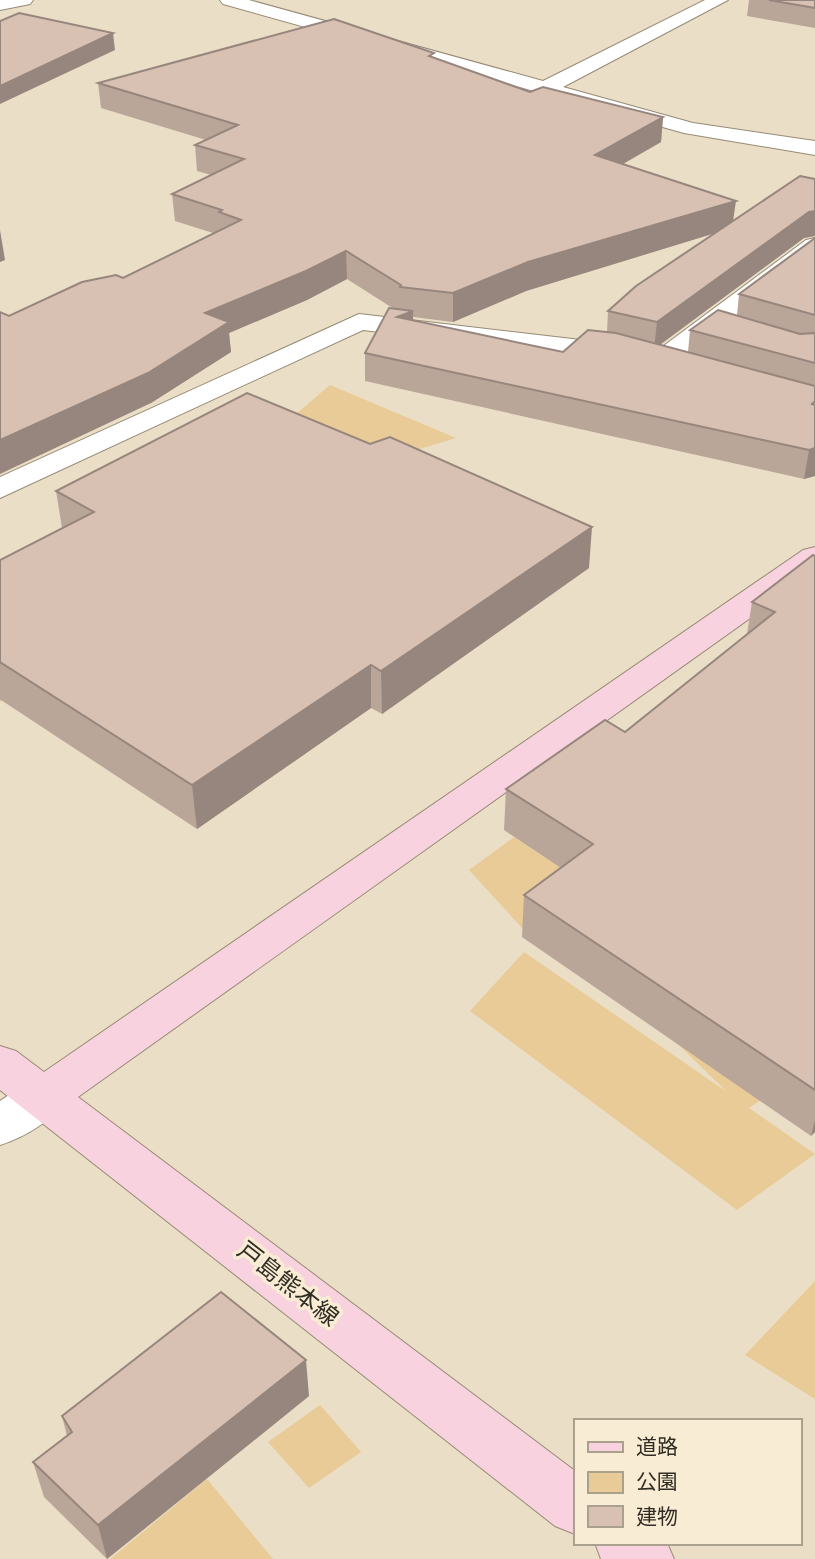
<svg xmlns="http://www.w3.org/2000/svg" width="815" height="1559" viewBox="0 0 815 1559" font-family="Helvetica,'Noto Sans JP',sans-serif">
  <rect width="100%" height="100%" fill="#ebdec7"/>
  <!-- green -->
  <g fill="#e8cb96">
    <path d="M330,385l126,53 -79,24 -89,-41z"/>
    <path d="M514,837l75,49 -67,42 -53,-58z"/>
    <path d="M577,946l238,116 -66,46 66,46 -78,56 -267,-199 54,-59 203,140z"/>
    <path d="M815,1281v118l-70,-44z"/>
    <path d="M320,1405l41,47 -52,36 -41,-46z"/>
    <path d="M207,1479l66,80h-163z"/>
  </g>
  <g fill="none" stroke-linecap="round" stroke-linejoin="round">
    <defs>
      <g id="street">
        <path d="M0,0h33l-3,4 -30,6z"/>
        <path d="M220,0h29l294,81 162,-81h23l-165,87 130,36 122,18v14l-131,-22 -461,-129z"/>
        <path d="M815,238v19l-145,111h-20l-4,-6 4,-6 156,-116z"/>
        <path d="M359,314l265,31 10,2 4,6 -4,6 -10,2 -261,-31 -363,168v-21z"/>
        <path d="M44,1077l17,6 6,13c-12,24 -42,41 -67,49v-44l27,-18z"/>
      </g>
      <g id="secondary">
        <path d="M815,547v25l-737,525 497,374v63l-20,-8 -555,-436v-44l16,5 28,21 759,-522z"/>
        <path d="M595,1543h72l7,16h-73z"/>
      </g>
    </defs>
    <!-- street casing -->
    <use href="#street" stroke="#968b75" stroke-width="2"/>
    <!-- secondary casing -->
    <use href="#secondary" stroke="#968b75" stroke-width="2"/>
    <!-- street -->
    <use href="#street" fill="#fff" fill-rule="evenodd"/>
    <!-- secondary -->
    <use href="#secondary" fill="#f9d2df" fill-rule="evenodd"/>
  </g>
  <!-- wall -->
  <g fill="#baa599" fill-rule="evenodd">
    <path d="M749,0h66v28l-68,-12z"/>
    <path d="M434,58l96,34 133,25 -2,25 -38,22 110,57 82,-42v57l-11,2 -144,107 28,7 2,-22 47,-15 2,-21 76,-56v238l-11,3 -439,-98v-28l29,-44 -47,-30 -40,21 -78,33 2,19 -80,51 -142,-87 114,-38 90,-45 -38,-12 -3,-27 39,-19 -14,-4 -2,-26 11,-5 -105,-32 -3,-25zM714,233l-106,78 -1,21 -44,20 -150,-31v-4l40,5 73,-31z"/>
    <path d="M56,491l533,77 -207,146 -11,-6 -174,121 -196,-129 -1,1v-141l62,-32z"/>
    <path d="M815,556v576l-4,4 -289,-199 2,-42 37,-27 -57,-38 2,-41 119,-57 122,-98 5,-32z"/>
    <path d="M309,1396l-202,163 -63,-62 -11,-35 34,-26 -5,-20z"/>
  </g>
  <!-- shaded-wall -->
  <g fill="#97867d">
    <path d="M113,33l2,17 -115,54v-18z"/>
    <path d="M663,117l-2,25 -68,39 2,-26z"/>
    <path d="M736,201l-4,27 -206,63 -73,31v-29l75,-31z"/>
    <path d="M815,211v25l-11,2 -150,111 3,-27 152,-110z"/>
    <path d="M0,230l5,30 -5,2z"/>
    <path d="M346,251l1,28 -40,21 -78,33 2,19 -80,51 -151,71v-34l205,-127z"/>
    <path d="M413,311v27l-16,-21z"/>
    <path d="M815,448v28l-11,3 5,-29z"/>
    <path d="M592,527l-3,41 -207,146 -1,-43z"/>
    <path d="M371,665v43l-174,121 -5,-44z"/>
    <path d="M815,1120v12l-4,4z"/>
    <path d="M306,1360l3,36 -202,163 -9,-34z"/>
  </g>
  <!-- building -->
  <g fill="#d8c0b2" stroke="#97867d" stroke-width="2">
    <path d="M769,0h46v8z"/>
    <path d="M19,13l94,20 -113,53v-65z"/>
    <path d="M334,19l100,34 -5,3 101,36 13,-5 120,30 -68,38 141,46 -208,61 -75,31 -53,-6 1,-2 -55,-34 -40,20 -101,42 24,9 -81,51 -148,67v-128l9,4 73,-34 34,-7 7,3 118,-58 -22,-8 3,-2 -50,-16 72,-35 -49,-14 43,-20 -140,-42z"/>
    <path d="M800,176l15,3v32l-6,1 -152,110 -49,-11 28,-25z"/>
    <path d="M815,238v77l-76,-21z"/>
    <path d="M389,308l24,3 -16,6 166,35 25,-22 28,3 199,53v15l-3,3 3,1v43l-6,2 -444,-97z"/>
    <path d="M718,310l82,24 15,-1v30l-125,-33z"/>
    <path d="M247,393l123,51 20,-7 202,90 -211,144 -10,-6 -179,120 -192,-123v-102l94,-48 -38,-21z"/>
    <path d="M813,555l2,1v534l-291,-195 69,-51 -87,-55 99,-69 20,12 150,-120 -23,-10z"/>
    <path d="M221,1292l85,68 -208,165 -65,-63 39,-30 -10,-16z"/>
  </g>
  <g text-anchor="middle" stroke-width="7" stroke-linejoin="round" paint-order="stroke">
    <!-- near-street labels -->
    <g font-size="24" fill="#322d24" stroke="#f8ecd4">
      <text transform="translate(288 1284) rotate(38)" y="8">戸島熊本線</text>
    </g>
  </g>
  <!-- legend -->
  <rect x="574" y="1419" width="228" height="126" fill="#f8ecd4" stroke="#a9a08e" stroke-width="2"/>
  <rect x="588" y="1442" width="35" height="10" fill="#f9d2df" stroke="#a9a08e" stroke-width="2"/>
  <text x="636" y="1454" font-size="21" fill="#322d24">道路</text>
  <rect x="588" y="1472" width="35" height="21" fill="#e8cb96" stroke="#a9a08e" stroke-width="2"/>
  <text x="636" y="1489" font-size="21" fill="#322d24">公園</text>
  <rect x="588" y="1506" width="35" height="21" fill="#d8c0b2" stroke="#a9a08e" stroke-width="2"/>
  <text x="636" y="1524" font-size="21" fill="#322d24">建物</text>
</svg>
